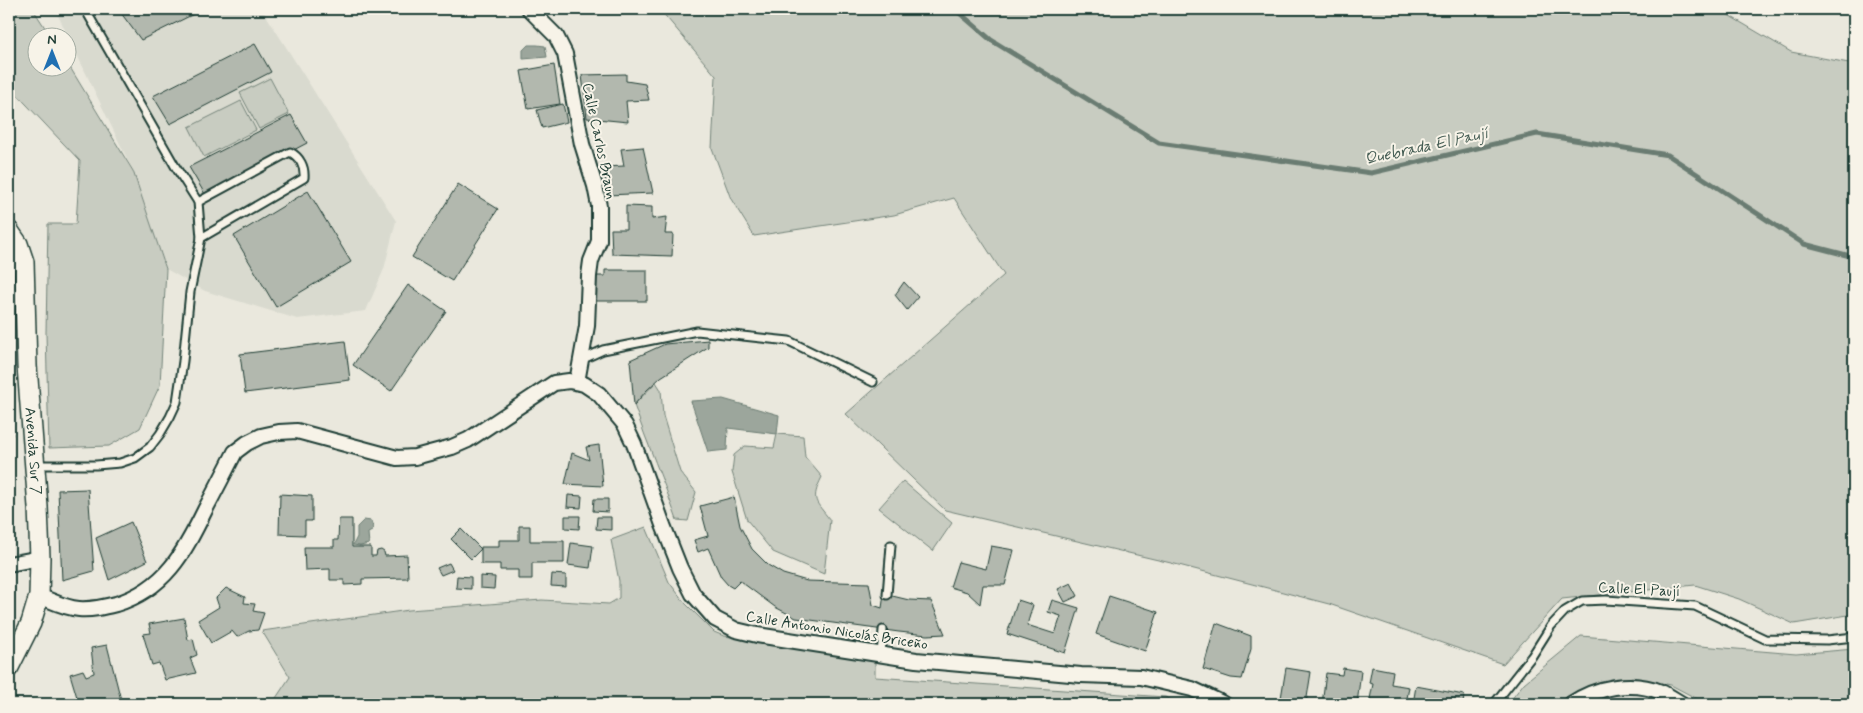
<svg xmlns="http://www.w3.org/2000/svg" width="1863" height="713" viewBox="0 0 1863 713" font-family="Mynerve,sans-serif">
  <rect width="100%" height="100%" fill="#eae8dd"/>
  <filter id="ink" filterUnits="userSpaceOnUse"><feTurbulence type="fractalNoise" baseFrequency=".02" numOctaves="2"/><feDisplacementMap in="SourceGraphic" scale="10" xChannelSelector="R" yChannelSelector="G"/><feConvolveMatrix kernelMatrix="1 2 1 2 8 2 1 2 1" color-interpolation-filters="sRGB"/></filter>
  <g filter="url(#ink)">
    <!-- built -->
    <path fill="#d9dacf" d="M55,9h207l134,212 -12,48 -18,42 -69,8 -92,-28 -39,-22 -33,-98z"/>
    <!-- green -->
    <g fill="#c8ccc1" stroke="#74847a">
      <path d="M9,9h24l18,28 -13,1v30h30v-4l65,107 33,98 -6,116 -20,43 -31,18 -60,2 -3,-115 2,-109h28l4,-63 -71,-75z"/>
      <path d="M651,9h1067l73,43 63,12v550l-60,10 -55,-25 -44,-14 -133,14 -59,65 -174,-60 -158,-41 -226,-53 -99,-96 158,-139 -50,-77 -60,17 -140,21 -23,-37 -19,-51 4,-72 -54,-64z"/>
      <path d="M270,78l19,36 -30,15 -19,-36z"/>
      <path d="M241,101l15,29 -52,27 -15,-30z"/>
      <path d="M656,382l5,8 2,26 17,56 16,20 -8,29 -11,-1c-13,-39 -30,-76 -43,-115z"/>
      <path d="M777,434l26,2 2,21 17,20c-12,24 -6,24 8,43l-6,54 -51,-22 -26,-32 -15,-48 2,-17 11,-9 29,2z"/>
      <path d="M903,481l49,42 -19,28 -54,-43z"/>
      <path d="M646,527l23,55 16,21 29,29 10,4 151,22v19l290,20 15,7h-908l18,-27 -28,-46 147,-21 133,-10 67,4 10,-6v-17l-8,-41z"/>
      <path d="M1581,636l215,18 58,-5v55h-147l-36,-19 -39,-8 -49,14 -18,13h-57l16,-21z"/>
    </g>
    <!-- water -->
    <g fill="#9ca69c" stroke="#6a7c72">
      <path d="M528,45h9l8,1 2,11 -24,2v-9z"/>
      <path d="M723,399l56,16 -2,19 -49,-6 -1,22 -19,2 -17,-51z"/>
      <path d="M364,520l7,1 2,6 -1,4 -4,2 1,11 -9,2 -7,-1 4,-8v-10z"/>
    </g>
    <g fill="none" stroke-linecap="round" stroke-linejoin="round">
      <!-- stream -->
      <path stroke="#6a7c72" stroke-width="5" d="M955,9l36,31 168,103 212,30 166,-39 131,21 136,89 50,13"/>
    </g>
    <!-- building -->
    <g fill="#b2b8ae" stroke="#1f3d34">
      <path d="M118,9h86l-63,31z"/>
      <path d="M255,44l16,28 -101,52 -17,-28z"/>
      <path d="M554,65l6,39 -32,5 -7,-38z"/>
      <path d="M626,74v7l19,3 4,16 -23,1 2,21 -41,-4 -5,-43z"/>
      <path d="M563,104l4,18 -25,6 -5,-18z"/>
      <path d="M291,115l16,28 -101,53 -17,-29z"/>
      <path d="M643,147l10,46 -46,2 -3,-28 20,-1 -3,-17z"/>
      <path d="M458,184l40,25 -46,72 -40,-24z"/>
      <path d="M308,191l43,71 -75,45 -42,-71z"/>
      <path d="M626,206l26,1v12l15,-2 -2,17h8l-1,22 -60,-2 -1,-25h15z"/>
      <path d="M605,270h42v31h-56v-25h14z"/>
      <path d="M904,282l14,15 -11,13 -12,-15z"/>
      <path d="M408,285l38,26 -55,80 -38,-26z"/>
      <path d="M708,340v7l-47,30 -15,14 -12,14 -4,-45 35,-16z"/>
      <path d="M345,341l5,39 -105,13 -5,-39z"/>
      <rect x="9" y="402" width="3" height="33"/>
      <path d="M599,445l4,41 -38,-2 7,-31 17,7 -3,-13z"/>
      <path d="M88,489l6,82 -32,9 -4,-90z"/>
      <path d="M280,494l32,2v25h-7v14l-26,-1z"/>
      <path d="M568,495l14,1 -1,12 -14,-1z"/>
      <path d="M734,497l6,29 12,23 16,16 15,9 24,7 62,2 4,22 9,3 2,-14 25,6 22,1 14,33 -18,1 -28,-3 -103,-14 -21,-11 -35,-26 -7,7 -5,-3 -7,-8 -13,-29 -10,4 -4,-12 14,-4 -8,-30z"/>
      <path d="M594,499h14v13l-15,-1z"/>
      <path d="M565,516h15l-1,13 -14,-1z"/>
      <path d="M597,517h14v13l-15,-1z"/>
      <path d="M339,519h13v28h19v9h5l1,-5 4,-1 3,2 1,4 22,-1 1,23 -46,1v5l-18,1v-5h-14v-11l-25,1 -1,-23h30v-7h4z"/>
      <path d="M131,522l16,39 -38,19 -13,-42z"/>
      <path d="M519,526h11v15h34v22h-32v16h-14v-9h-18v-6h-19v-17h18v-7h20z"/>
      <path d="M461,529l20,20 -10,10 -20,-20z"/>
      <path d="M571,543l22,3 -3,22 -22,-3z"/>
      <path d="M991,546l23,4 -9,35h-22l-3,19 -13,-12 -17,-5 8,-25 28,7z"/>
      <path d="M449,563l4,7 -12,5 -4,-7z"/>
      <path d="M552,574l14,1v12l-15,-1z"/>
      <path d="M457,576l14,1v12l-15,-1z"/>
      <path d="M480,576l15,1 -1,12 -14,-1z"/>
      <path d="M1071,583l7,13 -13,6 -7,-13z"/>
      <path d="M226,588l19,9 -1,6 11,1 -2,7 11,2 -6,17 -9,1 -12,6 -5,-6 -21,12 -13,-23 21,-13 -3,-9z"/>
      <path d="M1109,596l49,16 -13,39 -49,-17z"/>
      <path d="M1018,600l15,5 -6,20 28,9 6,-18 -13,-4 4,-12 27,8 -14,45 -58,-19z"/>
      <path d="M184,618l4,22 5,-1 4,16 -7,3 6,15 -31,7 -6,-17 -7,2 -9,-31 8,-1 -2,-9z"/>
      <path d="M1216,623l35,13v13l-9,30 -11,-1 -28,-9z"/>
      <path d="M107,645l15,59h-43l-9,-30 13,-4 3,6 8,-3 -3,-25z"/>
      <path d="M1372,667l21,4 -2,13 18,3 -3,17h-37l4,-20 -4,-1z"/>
      <path d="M1286,668l25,4 -5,32h-26z"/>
      <path d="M1343,668l18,3 -4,33h-35l4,-31 16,2z"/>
      <path d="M1416,686l48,9 -1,9h-50z"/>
    </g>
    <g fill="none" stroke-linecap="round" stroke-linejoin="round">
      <defs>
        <g id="lane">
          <path d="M198,202l92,-50c10,5 15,15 14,26l-103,60"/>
          <path d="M581,360l22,-10 94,-19 92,10 84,41"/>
          <path d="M36,465h60l24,-2 15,-5 15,-11 10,-13 10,-17 7,-15 6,-41 7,-69 11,-54 -3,-36 -23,-36 -90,-157"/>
          <path d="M887,595l4,-50"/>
          <path d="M881,655l2,-25"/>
          <path d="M1494,704l38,-48 19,-30 14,-15 17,-10 24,-1 89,6 70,33 62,1 27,-3"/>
        </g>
        <g id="street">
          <path d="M529,9l27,27 9,18 17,90 13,42 4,20v35l-8,20 -2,15 -2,50 -10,56"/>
          <path d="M9,564l31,-6"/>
          <path d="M39,596c13,5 26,12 40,13 13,1 25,-2 37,-5 49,-15 68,-51 89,-94 10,-19 20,-38 30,-58l12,-9 14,-7 18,-4 18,-1 100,27 18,-1 37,-10 16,-7 86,-57 15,-2 15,3 15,10 26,31 9,19 29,81 17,43 13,26 22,25 21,11 21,5 159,25 165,15 60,2 51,12 32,15"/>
          <path d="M1571,704c25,-17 61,-24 90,-12 7,3 14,8 21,12"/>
        </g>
        <g id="secondary">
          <path id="s1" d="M9,231l9,13 6,18 3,104 11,141 2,51 -1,38 -8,27 -22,44"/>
        </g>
      </defs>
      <!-- lane casing -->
      <use href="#lane" stroke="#1f3d34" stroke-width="11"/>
      <!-- street casing -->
      <use href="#street" stroke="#1f3d34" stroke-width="18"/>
      <!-- secondary casing -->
      <use href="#secondary" stroke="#1f3d34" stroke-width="22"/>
      <!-- lane -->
      <use href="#lane" stroke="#f7f3e8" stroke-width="7"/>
      <!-- street -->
      <use href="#street" stroke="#f7f3e8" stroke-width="14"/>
      <!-- secondary -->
      <use href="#secondary" stroke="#f7f3e8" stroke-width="19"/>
    </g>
  </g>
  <g text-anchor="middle" stroke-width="4" stroke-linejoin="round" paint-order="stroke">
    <!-- street labels -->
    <g font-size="15" fill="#1f3d34" stroke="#f7f3e8">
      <text transform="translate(600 141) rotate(78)" y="5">Calle Carlos Braun</text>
      <text dy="5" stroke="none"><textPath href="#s1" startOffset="224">Avenida Sur 7</textPath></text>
      <text transform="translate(1639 589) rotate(3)" y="5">Calle El Paují</text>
      <text transform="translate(837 630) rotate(9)" y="5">Calle Antonio Nicolás Briceño</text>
    </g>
    <!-- water labels -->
    <g font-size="16" font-style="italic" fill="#445c53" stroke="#f7f3e8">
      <text transform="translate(1426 145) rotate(-12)" y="6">Quebrada El Paují</text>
    </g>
  </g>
  <!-- margin -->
  <rect width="1863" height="713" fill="none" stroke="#f7f3e8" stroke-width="30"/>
  <rect x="15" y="15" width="1833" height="683" fill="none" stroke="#1f3d34" stroke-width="2" filter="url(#ink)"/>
  <!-- north arrow -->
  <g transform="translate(52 52)"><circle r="24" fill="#f7f3e8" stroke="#a1aaa0"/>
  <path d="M0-4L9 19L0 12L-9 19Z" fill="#1f6fb2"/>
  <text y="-8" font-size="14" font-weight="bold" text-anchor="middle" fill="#1f3d34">N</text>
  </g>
</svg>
